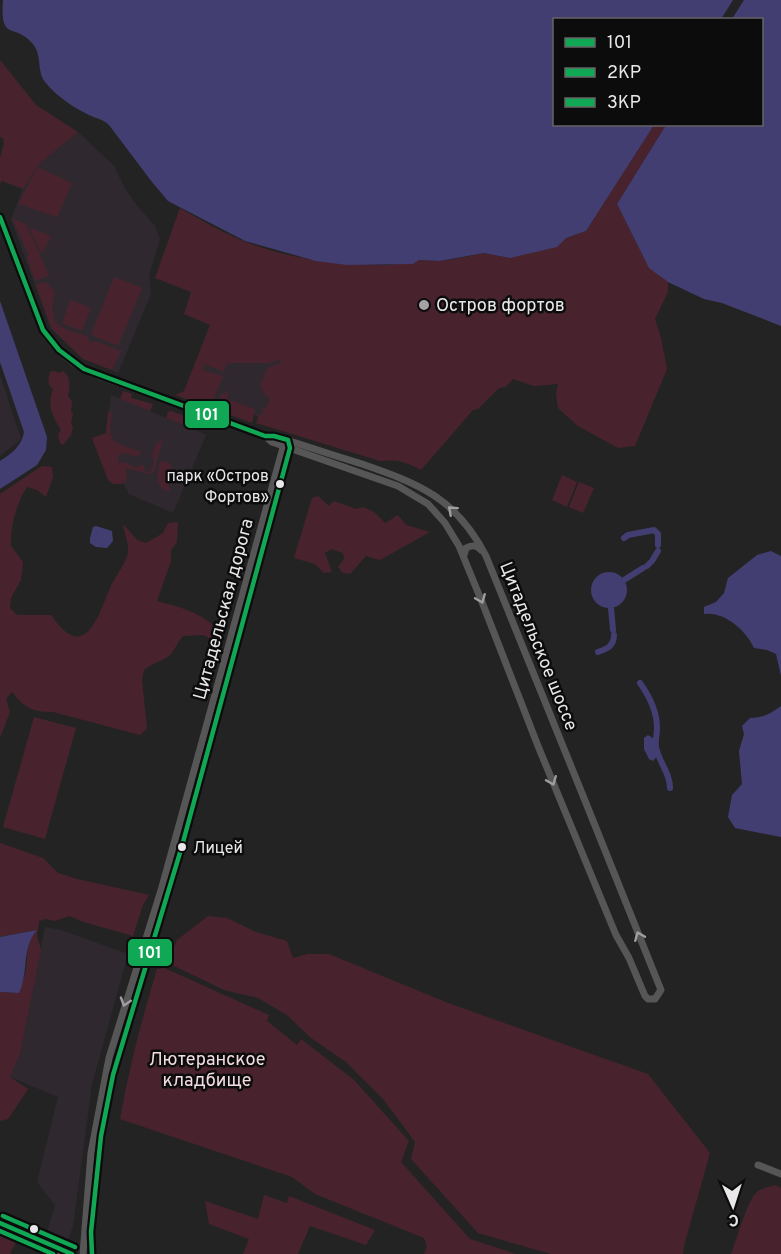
<svg xmlns="http://www.w3.org/2000/svg" width="781" height="1254" viewBox="0 0 781 1254" font-family="Overpass,sans-serif">
  <rect width="100%" height="100%" fill="#242324"/>
  <!-- built -->
  <g fill="#2f292f">
    <path d="M78,132l36,34 10,21 14,20 17,19 5,13 -11,37 2,18 -33,79 -34,-14 -33,-30 -40,-110 12,-30 17,-26z"/>
    <path d="M203,345l71,5 8,13 -14,57 -84,-29z"/>
    <path d="M0,375l21,64 -21,17z"/>
    <path d="M111,395l77,32 2,-6 6,3 -2,5 12,6 -33,78 -44,-19 -4,-7 -19,-57z"/>
    <path d="M45,927l16,3 67,24 -36,130 -19,142 -5,13 -21,-6 8,-28 -18,-23 21,-85 -48,-20 10,-23z"/>
  </g>
  <!-- green -->
  <g fill="#48232e">
    <path d="M0,60l36,45 42,27 -38,31 -17,26 -21,-8 -2,3v-26l4,-14 -1,-6 -3,-1z"/>
    <path d="M654,125h12l-49,79 28,56 13,15 10,7v10l-13,27 6,19 6,31 -32,77 -17,2 -40,-22 -20,-18 -2,-14 2,-10 -24,2 -21,-7 -7,8 -7,1 -21,21 -5,1 -52,60c-14,-8 -25,-11 -41,-9l-124,-38 3,-9 3,1 1,-4 -2,-3 5,1 4,-11 -4,-2 -6,-9 7,-19 14,-5 -3,-5 -2,3 -6,2h-43l-3,9 -19,-8 -2,6 20,6 -13,32 -35,-13 9,-4 26,-66 -26,-11 7,-22 -36,-14 25,-70c21,12 43,25 66,34 48,18 95,24 146,23l5,-2 16,1 6,-4 21,1 20,-3 24,-5 26,5 76,-27z"/>
    <path d="M38,167l34,16 -15,34 -39,-13z"/>
    <path d="M12,218l14,6 23,51 -14,6 -8,-24 2,-1z"/>
    <path d="M29,227l22,9 -8,16 -3,-1z"/>
    <path d="M114,277l28,11 -24,58 -27,-11z"/>
    <path d="M43,282l5,2 7,8 -3,14 3,16 10,7 22,7 3,6h8l23,9 -9,19 -29,-11 -31,-30 -16,-44z"/>
    <path d="M70,300l21,8 -9,23 -20,-8z"/>
    <path d="M54,371l5,2 4,-2c8,6 7,16 5,25l4,5 -1,11 2,2 -2,9 2,4 -2,8 -8,10 -3,-2 -2,-9 3,-4c-9,-13 -14,-27 -8,-41 -6,-5 -5,-9 -3,-17z"/>
    <path d="M123,391l9,3 -1,4 22,6 -3,7 -30,-12z"/>
    <path d="M229,391l-2,8 28,10 -3,14 -36,-13 5,-15z"/>
    <path d="M171,411l28,10 -2,9 -8,-7 -3,3 -20,-8 2,-6z"/>
    <path d="M108,412l4,1c-6,32 3,29 30,39l-4,4 -17,-3 -3,4 1,6 6,-1 11,6 7,-4 2,8 6,-1 4,-13 -9,-4 6,2 4,-12 7,-5 -9,32 -3,3 -25,-6 1,12 -5,4h-9l-5,-4 -16,-42 14,-5z"/>
    <path d="M165,461l6,4 1,4 -4,8 5,1 -5,9 2,1 -1,4c-15,-5 -12,-18 -9,-30z"/>
    <path d="M42,466l10,1 1,10 -7,20 -9,-7 -10,-3c-11,17 -17,40 -16,59l12,16 -2,18 -10,18 -1,10 7,7h34c34,50 47,1 60,-29 5,-11 16,-24 17,-34 1,-10 -4,-19 -5,-28l14,16 9,3 17,-10 5,-10 10,-1 -1,20 -6,8v11l-14,40c22,6 40,10 57,25l-1,13 -10,-4 -20,1c-5,5 -8,13 -12,18 -7,7 -19,9 -27,16l-2,10 5,48 -7,7 -87,-23c-21,0 -28,-4 -41,-20l-6,7 4,13 -10,26v-244z"/>
    <path d="M562,475l15,7 -10,25 -15,-7z"/>
    <path d="M579,482l15,6 -11,25 -14,-6z"/>
    <path d="M318,496l11,10 5,-5 22,8 7,-2 11,5 11,11 13,-8 8,10 24,7 -50,28 -14,-4 -16,18 -7,-1 -5,-6 6,-8 -1,-6 -12,-4 -6,4 7,19 -8,1 -9,-9 -21,-6 18,-60z"/>
    <path d="M34,717l42,11 -31,111 -42,-12z"/>
    <path d="M0,843l43,15 15,15 19,6 72,16 -6,10 -10,31 -49,-14 -15,-6 -14,5 -10,-2 -6,2 -2,15 4,14 -21,104 -10,23 18,12 -20,30 -8,2v-129l19,1c2,-8 6,-16 7,-24 2,-15 0,-27 10,-39l-36,7z"/>
    <path d="M208,916l19,2 29,14 31,9 6,17 15,-4h21l119,49 200,71 62,79 -26,93 -1,8h-132l-73,-21 -67,-74 4,-17 -32,-43 -37,-37 -35,-24 -24,-23 -29,-17 -34,-8 -56,-27 9,-23z"/>
    <path d="M162,967l107,48 -2,6 30,24 4,-6 53,41 55,61 -8,21 69,77 46,15h-92l3,-8 -3,-8 -109,-44 -23,-17 -172,-58c9,-51 22,-100 37,-150h4z"/>
    <path d="M775,1185l6,3v66h-50c6,-15 16,-54 26,-62 4,-4 12,-5 18,-7z"/>
    <path d="M264,1195l23,8 2,-7 86,34 -9,15 -56,-19 -12,28h-55l6,-15 -40,-15 -4,-23 53,18z"/>
    <path d="M0,1233l41,21 -25,-12 -6,11 2,1h-12z"/>
  </g>
  <!-- water -->
  <g fill="#433e72">
    <path d="M3,0h730l-12,19 -167,1v104l100,1 -68,106 -20,7 -9,9 -47,11 -26,-5 -44,8 -21,-1 -6,4 -66,1 -31,-4 -71,-20 -77,-40 -16,-19 -43,-57c-6,-6 -12,-6 -20,-10 -15,-7 -34,-20 -44,-33 -9,-12 -2,-27 -13,-39 -18,-21 -32,0 -29,-43z"/>
    <path d="M744,0h37v326l-59,-23 -18,-4 -36,-17 -19,-14 -32,-64 49,-79 96,-1v-104l-30,-1z"/>
    <path d="M0,301l47,136 -1,13 -9,15 -37,24v-28c11,-7 22,-15 24,-29l-24,-70z"/>
    <path d="M96,526l16,5 1,10 -6,7 -11,-1 -6,-4v-5l3,-11z"/>
    <path d="M771,551l10,5v120l-5,-22 -9,-4 -13,-2c-8,-18 -30,-37 -50,-34v-7l12,-5 8,-9 4,-15 29,-23z"/>
    <circle cx="609" cy="590" r="18"/>
    <path d="M781,706v131l-46,-9 -7,-11 4,-22 10,-11 -3,-33 5,-17 -2,-8 8,-8c13,0 20,-4 31,-12z"/>
    <path d="M648,735l9,6 2,13 -6,7 -4,-2 -5,-10v-11z"/>
    <path d="M37,930c-16,18 -8,43 -18,63l-19,-1v-55z"/>
  </g>
  <g fill="none" stroke-linecap="round" stroke-linejoin="round">
    <!-- canal -->
    <g stroke="#433e72" stroke-width="6">
      <path d="M624,538l4,-3 26,-5 4,4v11"/>
      <path d="M647,566l5,-5 6,-10"/>
      <path d="M624,580l19,-12"/>
      <path d="M611,608l2,22"/>
      <path d="M598,652c9,-3 16,-6 16,-17"/>
      <path d="M640,683c10,14 17,28 17,45 0,6 -2,13 -1,19 3,16 14,25 14,41"/>
    </g>
    <!-- minor -->
    <g stroke="#565656" stroke-width="7">
      <path d="M0,217l43,113c12,21 33,37 56,46l166,60h9c29,9 58,19 88,28 58,20 94,34 124,92 59,145 117,289 175,434l-6,9h-7l-3,-3 -16,-38 -13,-23 -78,-189 -56,-144 -23,-56 -14,-23 -17,-19 -30,-18 -126,-44 -7,-6"/>
      <path d="M464,555l2,-7c5,-3 11,-3 15,2"/>
      <path d="M758,1165l23,9"/>
      <path d="M83,1254l8,-101 18,-95 53,-171 122,-443"/>
      <path d="M92,1254l-1,-22 10,-96 12,-61 69,-229 108,-400"/>
    </g>
    <!-- major -->
    <g stroke="#605f60" stroke-width="8">
      <path d="M0,1223l72,31"/>
      <path d="M43,1247l14,7"/>
    </g>
    <defs>
      <path id="bus-1" d="M0,217l43,113 16,20 25,19 181,67h9l14,4 2,8 -108,398 -69,229 -12,61 -10,96 1,22"/>
      <path id="bus-2" d="M0,1223l72,31"/>
      <path id="bus-3" d="M0,1231l53,23"/>
      <path id="bus-4" d="M3,1216l72,31"/>
    </defs>
    <!-- bus-1 casing -->
    <use href="#bus-1" stroke="#0d0c0d" stroke-width="9"/>
    <!-- bus-2 casing -->
    <use href="#bus-2" stroke="#0d0c0d" stroke-width="9"/>
    <!-- bus-3 casing -->
    <use href="#bus-3" stroke="#0d0c0d" stroke-width="9"/>
    <!-- bus-4 casing -->
    <use href="#bus-4" stroke="#0d0c0d" stroke-width="9"/>
    <!-- bus-1 -->
    <use href="#bus-1" stroke="#10a855" stroke-width="4.5"/>
    <!-- bus-2 -->
    <use href="#bus-2" stroke="#10a855" stroke-width="4.5"/>
    <!-- bus-3 -->
    <use href="#bus-3" stroke="#10a855" stroke-width="4.5"/>
    <!-- bus-4 -->
    <use href="#bus-4" stroke="#10a855" stroke-width="4.5"/>
  </g>
  <!-- one-way arrows -->
  <defs><path id="oneway-chevron" d="M-2-3.5L2.5 0L-2 3.5" fill="none" stroke-width="1.6" stroke-linecap="round" stroke-linejoin="round" transform="scale(1.5)"/></defs>
  <g stroke="#a09ea0">
    <use href="#oneway-chevron" transform="translate(452 510) rotate(-138)"/>
    <use href="#oneway-chevron" transform="translate(481 599) rotate(68)"/>
    <use href="#oneway-chevron" transform="translate(552 781) rotate(68)"/>
    <use href="#oneway-chevron" transform="translate(639 936) rotate(-112)"/>
    <use href="#oneway-chevron" transform="translate(125 1002) rotate(108)"/>
  </g>
  <!-- markers -->
  <circle fill="#a4a2a4" stroke="#0d0c0d" stroke-width="2" cx="424" cy="305" r="6"/>
  <g fill="#e9e7e9" stroke="#0d0c0d" stroke-width="2">
    <circle cx="280" cy="484" r="5"/>
    <circle cx="182" cy="847" r="5"/>
    <circle cx="34" cy="1229" r="5"/>
  </g>
  <g text-anchor="middle" stroke-width="5" stroke-linejoin="round" paint-order="stroke">
    <!-- bus labels -->
    <g font-size="16" fill="#e9e7e9" stroke="#0d0c0d" text-anchor="end">
      <text x="269" y="481">парк «Остров<tspan x="269" dy="21">Фортов»</tspan></text>
      <text x="193" y="853" text-anchor="start">Лицей</text>
    </g>
    <!-- poi labels -->
    <g font-size="18" fill="#e9e7e9" stroke="#0d0c0d" text-anchor="start">
      <text x="436" y="311">Остров фортов</text>
    </g>
    <!-- street labels -->
    <g font-size="18" fill="#e9e7e9" stroke="#0d0c0d">
      <text transform="translate(223 609) rotate(-75)" y="6">Цитадельская дорога</text>
      <text transform="translate(539 646) rotate(68)" y="6">Цитадельское шоссе</text>
    </g>
    <!-- park labels -->
    <g font-size="18" fill="#f3dde2" stroke="#0d0c0d">
      <text x="207" y="1065">Лютеранское<tspan x="207" dy="21">кладбище</tspan></text>
    </g>
  </g>
  <g stroke="#0d0c0d" stroke-width="2">
    <rect x="184" y="400" width="46" height="29" rx="6" fill="#10a855"/>
    <rect x="127" y="938" width="46" height="29" rx="6" fill="#10a855"/>
  </g>
  <g font-size="16" text-anchor="middle" font-weight="bold" fill="#fff">
    <text x="207" y="420">101</text>
    <text x="150" y="958">101</text>
  </g>
  <!-- legend -->
  <rect x="553" y="18" width="210" height="108" fill="#0d0c0d" stroke="#656465" stroke-width="1.5"/>
  <rect x="565" y="38" width="30" height="9" fill="#10a855" stroke="#656465" stroke-width="1.5"/>
  <text x="607" y="48" font-size="18" fill="#e9e7e9">101</text>
  <rect x="565" y="68" width="30" height="9" fill="#10a855" stroke="#656465" stroke-width="1.5"/>
  <text x="607" y="78" font-size="18" fill="#e9e7e9">2КР</text>
  <rect x="565" y="98" width="30" height="9" fill="#10a855" stroke="#656465" stroke-width="1.5"/>
  <text x="607" y="108" font-size="18" fill="#e9e7e9">3КР</text>
  <!-- north arrow -->
  <g transform="translate(733 1206) rotate(177)" stroke="#0d0c0d" stroke-width="4.5" paint-order="stroke">
  <path d="M0-4.5L10 22L0 15L-10 22Z" fill="#e9e7e9"/>
  <text y="-9" font-size="16" font-weight="bold" text-anchor="middle" fill="#e9e7e9">С</text>
  </g>
</svg>
